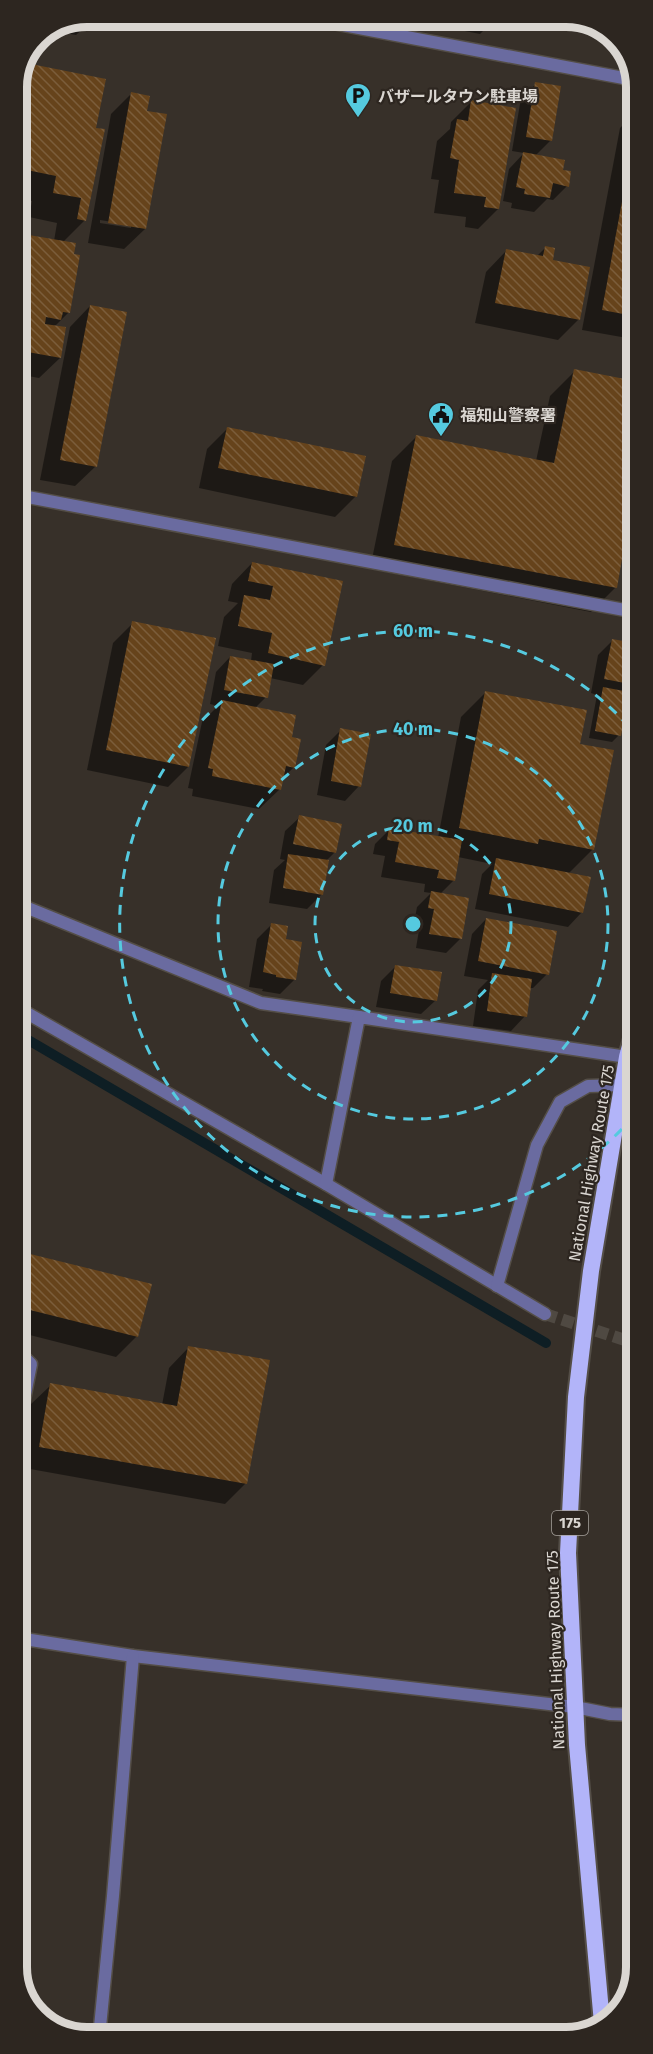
<svg xmlns="http://www.w3.org/2000/svg" width="653" height="2054" viewBox="0 0 653 2054" font-family="'Fira Sans','Noto Sans JP',sans-serif">
  <defs>
    <pattern id="building-back-hatch" width="6" height="6" patternUnits="userSpaceOnUse" patternTransform="scale(1.5)"><rect width="6" height="6" fill="#66431b"/><path d="M-1 5l2 2M0 0l6 6M5-1l2 2" fill="none" stroke="#7b5d3b"/></pattern>
  </defs>
  <rect width="100%" height="100%" fill="#373029"/>
  <!-- shadow -->
  <g fill="#0007" fill-rule="evenodd">
    <path d="M86,17l-2,11 -8,7 -22,-4z"/>
    <path d="M394,17h103l-17,17z"/>
    <path d="M25,64l80,16 -10,49 -10,91 -22,22 6,70 -15,15 6,31 -21,20 -22,-4v-140l37,7 3,-18 -28,-6 3,-16 -15,-3v-115z"/>
    <path d="M536,84l15,56 -16,16 27,15 5,15 -14,14 -6,-1 -13,13 -23,-4 1,-5 -9,-2 6,-32 15,-16 -12,-2 9,-53z"/>
    <path d="M131,94l14,18v117l-21,20 -36,-6 23,-129zM100,220l31,5v3l-31,-5z"/>
    <path d="M471,102l27,107 -20,20 -13,-2 1,-10 -32,-4 5,-33 -8,-1 6,-38 13,-12 1,-7z"/>
    <path d="M634,114l1,216 -8,8 -45,-8 38,-202z"/>
    <path d="M546,247l33,72 -21,21 -83,-17 11,-51 20,-21 30,6z"/>
    <path d="M90,306l6,160 -21,20 -35,-6 30,-153z"/>
    <path d="M575,371l41,216 -25,25 -221,-43 22,-108 25,-25 119,25 14,-65z"/>
    <path d="M228,428l128,68 -21,21 -136,-29 8,-39z"/>
    <path d="M252,563l89,19 -18,83 -20,20 -33,-7 -4,19 -11,11 35,30 4,29 -12,12 -2,10 -21,20 -67,-13 1,-7 -5,-1 14,-66 16,-16 -8,-2 6,-32 14,-15 21,4 1,-8 -34,-7 6,-29 14,-14 -10,-2 4,-17z"/>
    <path d="M133,623l55,144 -20,20 -81,-17 26,-127z"/>
    <path d="M613,640l22,44 -8,8 -8,43 -7,7 -23,-4 8,-43 -6,-2 7,-38z"/>
    <path d="M486,692l93,53 14,104 -25,25 14,38 -14,15 -93,-18 7,-35 10,-10 -34,-7 -4,23 -14,14 20,45 -14,14 -30,-5 4,-24 -6,-1 3,-16 14,-14 -7,-1 1,-8 -44,-7 4,-21 -12,-2 2,-10 14,-14 49,8 23,-121z"/>
    <path d="M341,730l18,56 -14,15 -28,-6 9,-50z"/>
    <path d="M300,817l35,35 -10,10 -3,32 -15,15 -38,-6 5,-33 11,-10 -5,-1 5,-28z"/>
    <path d="M486,919l61,55 -14,14h-4l-4,28 -14,15 -38,-5 5,-36 10,-10 -24,-4 8,-42z"/>
    <path d="M271,925l13,16 16,2 -6,37 -14,14 -18,-3 1,-2 -14,-2 8,-48z"/>
    <path d="M396,966l40,34 -15,14 -45,-7 5,-26z"/>
    <path d="M18,1253l132,33 -13,50 -21,21 -98,-25z"/>
    <path d="M189,1347l79,15 -23,122 -20,20 -206,-37 11,-62 21,-20 111,20 7,-37z"/>
  </g>
  <g fill="none" stroke-linecap="round" stroke-linejoin="round">
    <!-- stream -->
    <path stroke="#0e1e24" stroke-width="10" d="M18,1034l528,309"/>
  </g>
  <!-- building -->
  <g fill="url(#building-back-hatch)">
    <path d="M87,16l-2,13 -20,-4z"/>
    <path d="M26,63l80,16 -10,49 9,1 -19,92 -9,-2 4,-21 -28,-5 3,-17 -39,-8v-85z"/>
    <path d="M535,82l26,4 -9,55 -26,-4z"/>
    <path d="M131,92l19,4 -3,15 20,3 -21,115 -38,-6z"/>
    <path d="M471,100l45,8 -17,101 -15,-2 2,-10 -32,-4 5,-33 -9,-2 7,-39 11,2z"/>
    <path d="M633,142h1v174l-32,-6z"/>
    <path d="M523,152l42,8 -2,10 8,1 -2,16 -16,-4 -3,15 -26,-4 1,-5 -9,-2z"/>
    <path d="M17,233l59,10 -2,11 6,1 -10,58 -7,-1 -2,8 -15,-3 -1,7 21,3 -5,31 -39,-7 1,-5 -6,-1 5,-33 -5,-1z"/>
    <path d="M545,246l10,2 -2,12 37,7 -10,53 -85,-17 11,-54 37,7z"/>
    <path d="M90,305l37,7 -30,155 -37,-7z"/>
    <path d="M574,369l61,12v102l-18,105 -223,-43 22,-110 138,28z"/>
    <path d="M227,427l139,29 -9,41 -139,-29z"/>
    <path d="M252,562l91,19 -18,85 -57,-13 4,-20 -34,-7 6,-31 26,5 3,-14 -25,-5z"/>
    <path d="M132,621l84,17 -27,129 -83,-17z"/>
    <path d="M612,639l23,4v42l-31,-6z"/>
    <path d="M230,656l44,8 -6,34 -44,-8z"/>
    <path d="M603,687l26,5 -8,44 -26,-5z"/>
    <path d="M485,691l102,19 -7,34 34,6 -20,100 -55,-11 -1,5 -79,-16z"/>
    <path d="M222,700l74,15 -4,22 9,2 -6,29 -9,-2 -5,24 -69,-14 1,-7 -5,-1z"/>
    <path d="M340,728l31,6 -10,53 -30,-6z"/>
    <path d="M299,815l43,9 -6,29 -43,-9z"/>
    <path d="M389,828l73,12 -7,41 -18,-3 2,-8 -44,-8 4,-20 -12,-2z"/>
    <path d="M288,854l41,6 -6,35 -40,-7z"/>
    <path d="M496,858l95,19 -8,36 -94,-19z"/>
    <path d="M431,891l38,7 -7,41 -33,-5 5,-25 -6,-1z"/>
    <path d="M486,918l71,13 -8,44 -71,-14z"/>
    <path d="M271,923l17,3 -2,13 16,3 -6,38 -20,-3v-2l-13,-3z"/>
    <path d="M395,965l47,7 -5,29 -47,-8z"/>
    <path d="M492,973l40,6 -5,38 -40,-6z"/>
    <path d="M18,1251l134,33 -14,53 -120,-30z"/>
    <path d="M188,1346l82,14 -23,124 -208,-37 11,-64 127,23z"/>
  </g>
  <g fill="none" stroke-linecap="round" stroke-linejoin="round">
    <!-- minor-tunnel -->
    <path stroke="#4f4942" stroke-width="12" stroke-dasharray="12 6" stroke-linecap="butt" d="M545,1314l86,28"/>
    <defs>
      <path id="service" d="M18,1351l13,13 -11,56 -2,-1"/>
      <g id="minor">
        <path d="M301,17l333,63"/>
        <path d="M17,495l618,117"/>
        <path d="M18,904l243,99 98,14"/>
        <path d="M18,1008l308,176 219,130"/>
        <path d="M615,1122l20,5"/>
        <path d="M326,1184l33,-167 268,40"/>
        <path d="M497,1286l40,-141 23,-43 28,-16 35,-1"/>
        <path d="M631,1342l5,2"/>
        <path d="M18,1638l115,18 442,51 35,7 26,1"/>
        <path d="M99,2037l14,-141 20,-240"/>
      </g>
      <path id="trunk" d="M602,2023l-25,-278 -9,-192 8,-156 15,-126 36,-214 8,-29"/>
    </defs>
    <!-- service casing -->
    <use href="#service" stroke="#544e47" stroke-width="15"/>
    <!-- minor casing -->
    <use href="#minor" stroke="#544e47" stroke-width="15"/>
    <!-- trunk casing -->
    <use href="#trunk" stroke="#544e47" stroke-width="20"/>
    <!-- service -->
    <use href="#service" stroke="#6a6ba0" stroke-width="12"/>
    <!-- minor -->
    <use href="#minor" stroke="#6a6ba0" stroke-width="12"/>
    <!-- trunk -->
    <use href="#trunk" stroke="#b2b4f9" stroke-width="16"/>
  </g>
  <!-- distance rings -->
  <g fill="none" stroke="#55cadf" stroke-width="3" stroke-dasharray="10 8">
    <circle cx="413" cy="924" r="98"/>
    <circle cx="413" cy="924" r="195"/>
    <path d="M634 1116A293 293 0 1 1 634 732"/>
  </g>
  <!-- icons -->
  <defs>
    <symbol id="parking-pin" viewBox="-11 -11 22 30"><path d="M0 17L-7.5 6A9.5 9.5 0 1 1 7.5 6Z" fill="#55cadf" stroke="#2d2620"/><path d="M-3.5-5.5H1a3.5 3.5 0 0 1 0 7H-1V5.5H-3.5ZM-1-3.4V-.6H.8a1.4 1.4 0 0 0 0-2.8Z" fill="#111"/></symbol>
    <symbol id="civic-pin" viewBox="-11 -11 22 30"><path d="M0 17L-7.5 6A9.5 9.5 0 1 1 7.5 6Z" fill="#55cadf" stroke="#2d2620"/><path d="M-.6-6.5H3V-4.5H.6V-3L4-1V1h2V6H-6V1h2V-1L-.6-3ZM-1.2 2.5V6h2.4V2.5Z" fill="#111"/></symbol>
  </defs>
  <g fill-rule="evenodd">
    <use href="#parking-pin" x="343" y="81" width="30" height="40"/>
    <use href="#civic-pin" x="426" y="400" width="30" height="40"/>
  </g>
  <g text-anchor="middle" stroke-width="4.5" stroke-linejoin="round" paint-order="stroke">
    <!-- shield labels -->
    <rect fill="#2d2620" stroke="#a6a19c" stroke-width="1.5" x="552" y="1511" width="36" height="24" rx="4.5"/>
    <g font-size="15" font-weight="bold" fill="#dad6d1">
      <text x="570" y="1528">175</text>
    </g>
    <!-- poi labels -->
    <g font-size="16" font-weight="bold" fill="#dad6d1" stroke="#2d2620" text-anchor="start">
      <text x="378" y="102">バザールタウン駐車場</text>
      <text x="460" y="421">福知山警察署</text>
    </g>
    <!-- street labels -->
    <g font-size="16" fill="#dad6d1" stroke="#2d2620">
      <text transform="translate(591 1163) rotate(-80)" y="6">National Highway Route 175</text>
      <text transform="translate(555 1650) rotate(-92)" y="6">National Highway Route 175</text>
    </g>
  </g>
  <!-- crop -->
  <path d="M0 0H653V2054H0ZM87 27H566A60 60 0 0 1 626 87V1967A60 60 0 0 1 566 2027H87A60 60 0 0 1 27 1967V87A60 60 0 0 1 87 27Z" fill="#2d2620" fill-rule="evenodd"/>
  <path fill="none" stroke="#dad6d1" stroke-width="8" d="M87 27H566A60 60 0 0 1 626 87V1967A60 60 0 0 1 566 2027H87A60 60 0 0 1 27 1967V87A60 60 0 0 1 87 27Z"/>
  <circle cx="413" cy="924" r="9" fill="#55cadf" stroke="#2d2620" stroke-width="3"/>
  <g font-size="18" text-anchor="middle" font-weight="bold" fill="#55cadf" stroke="#2d2620" stroke-width="4.5" stroke-linejoin="round" paint-order="stroke">
    <text x="413" y="637">60 m</text>
    <text x="413" y="735">40 m</text>
    <text x="413" y="832">20 m</text>
  </g>
</svg>
